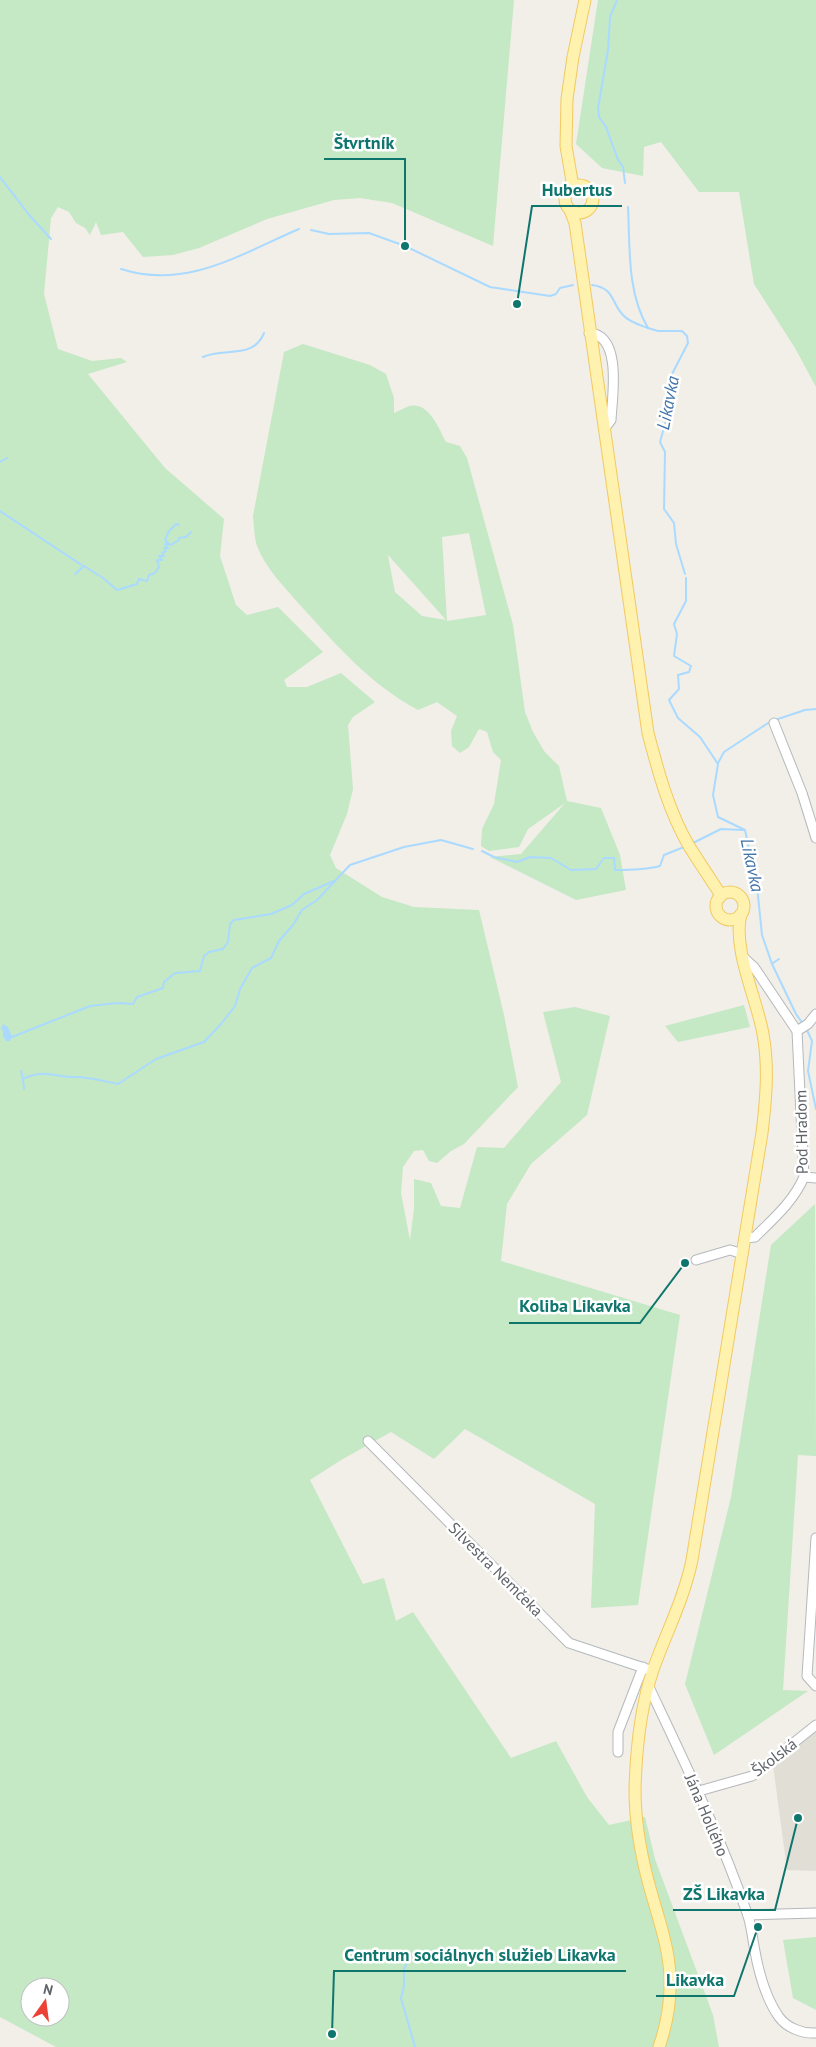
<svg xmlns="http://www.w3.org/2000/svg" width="816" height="2047" viewBox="0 0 816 2047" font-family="'PT Sans',sans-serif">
  <rect width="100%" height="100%" fill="#f1efe8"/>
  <!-- education -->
  <path fill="#e1ded6" d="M816,1729v142l-29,-1 -14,-105z"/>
  <!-- green -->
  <g fill="#c5e8c5" fill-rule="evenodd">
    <path d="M0,0h514l-21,246 -101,-43 -32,-5 -26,2 -67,19 -68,29 -26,7 -30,2 -20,-25 -22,3 -5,-13 -6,13 -5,-7 -9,-5 -7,-11 -11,-5 -7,11 -7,76 14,55 34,12 29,-3 6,4 -39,12 77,94 59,51 -4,37 16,49 11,10 31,-8 45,45 -39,28 3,7h20l34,-14 34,29 -22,15 -5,8 5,64 -6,25 -17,41 6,13 46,29 32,10 65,3 25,105 14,72 -54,57 -13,7 -14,12 -8,-2 -6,-11 -9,1 -11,16 -2,26 9,47 4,-31v-30l17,4 10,23 19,2 17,-61 27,1 57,-66 -18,-70 32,-5 35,9 -23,99 -56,49 -24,40 -6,57 179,54 -42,290 -47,3 4,-104 -130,-75 -31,30 -43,-27 -50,28 -31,20 53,104 21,-6 12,43 17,-9 98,146 45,-17 31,56 22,28 36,-8 10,42 58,156 6,32h-663l-56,-30zM30,1987h30v30h-30z"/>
    <path d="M598,0h218v387l-21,-39 -41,-64 -15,-92h-40l-38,-50 -17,5 -1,29 -41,-8 -26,-24z"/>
    <path d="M303,344l67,21 16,9 8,24v15c5,-2 10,-5 15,-7 20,-5 30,23 37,36l14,4 7,12 46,167 12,87 8,20 11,19 15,15 8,35 34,7 19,47 6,35 -50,10 -86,-43 31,-3 44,-51 -37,26 -9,18 -30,4 -8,-5 1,-17 12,-25 7,-44 -8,-8 -6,-20 -8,-3 -10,18 -9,6 -8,-7 -1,-15 6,-15 -20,-14 -19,8c-48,-26 -80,-63 -116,-103 -16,-18 -36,-38 -45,-61 -3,-10 -3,-20 -4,-30l31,-164zM469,533l17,82 -39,6 -5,-84zM388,556h1l57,64 -24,-4 -27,-24z"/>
    <path d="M744,1005l6,22 -72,15 -13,-16z"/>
    <path d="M815,1204l1,252 -18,-1 -15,235 25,1 -94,64 -29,-71 46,-187 40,-252z"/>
    <path d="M816,1937v73l-23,-12 -10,-58z"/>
  </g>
  <!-- water -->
  <path fill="#aadaff" d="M3,1024l5,3 4,10 -2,4h-4l-3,-5v-5l-2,-2z"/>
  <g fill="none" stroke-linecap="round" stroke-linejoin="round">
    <!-- stream -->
    <g stroke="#aadaff" stroke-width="2">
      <path d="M617,0l-7,17 -2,33 -10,58 1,9 7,10 12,33 5,7 2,16"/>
      <path d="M0,177l30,39 21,23"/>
      <path d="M628,207c2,41 -1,86 20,121l10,3h24l5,5 1,7 -17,33v27l-11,39 5,10 -1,57 10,14 2,21 9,30"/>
      <path d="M311,230l18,4 40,-1 36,13 85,41 60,9 6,-2 4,-6 13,-3"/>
      <path d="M121,269c66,21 119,-15 178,-40"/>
      <path d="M592,285c23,3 19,18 31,30 6,7 17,10 25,13"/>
      <path d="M203,357c21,-10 50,3 61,-24"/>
      <path d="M0,462l7,-4"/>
      <path d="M0,511l83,55"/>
      <path d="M169,544l2,1 8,-5v-2l7,-1 5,-5"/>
      <path d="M75,574l9,-8 19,12 14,12 20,-6 2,-5 8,2 2,-6 6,-2 4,-6 -2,-7h5l-3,-4h5l-2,-3 4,-2 -2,-3h4l-3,-4h4l-4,-4 4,-9 7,-7 3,1"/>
      <path d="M686,578v23l-12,23 3,10 -3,22 17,10 -2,6 -11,3 1,14 -10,11 9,18 22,19 18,27 -5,31 5,22 27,13 12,56 5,49 10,29 24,50 7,10"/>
      <path d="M775,720l30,-10 11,-1"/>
      <path d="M718,763l6,-11 44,-29"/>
      <path d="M693,843l28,-14 22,1"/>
      <path d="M482,851l12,6 23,5 13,-5 21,1 20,12 25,-1 8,-11h10l1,12c15,0 30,0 45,-4l4,-11 20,-8"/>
      <path d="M773,963l6,-4"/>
      <path d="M806,1028l6,13 -4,30 8,38"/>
      <path d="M12,1037l78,-31 27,-3 16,1 4,-7 26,-9 1,-6 11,-9 25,-2 4,-15 5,-4 14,-3 5,-7 2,-18 4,-4 37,-6 21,-9 12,-11 30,-13"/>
      <path d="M21,1071l2,8"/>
      <path d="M24,1089l-1,-10c18,-10 33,-2 51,-2 15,0 29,4 44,7l38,-25 48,-17 17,-18 14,-18 5,-17 12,-21 19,-10 8,-17 14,-16 9,-15 15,-10 33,-35 54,-18 37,-7 32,9"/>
      <path d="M445,1524l24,26"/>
      <path d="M409,1959l-5,10v17l-3,12 14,49"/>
    </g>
    <defs>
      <g id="minor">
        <path d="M589,333c34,2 23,65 22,87l-7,9"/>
        <path d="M774,723l28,70 14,45"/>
        <path d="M743,957l11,10 43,64 7,146c-11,25 -30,41 -49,60l-10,1"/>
        <path d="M797,1031l11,-7 8,-10"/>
        <path d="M804,1177l12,1"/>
        <path d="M696,1260l34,-10 13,4"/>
        <path d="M368,1441l201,202 84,28"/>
        <path d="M816,1538l-9,138 9,10"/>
        <path d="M649,1687c35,74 71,148 98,226 4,10 5,22 7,33 4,24 11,51 25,71 8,11 24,17 37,16"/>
        <path d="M618,1752v-20l25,-65"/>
        <path d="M699,1791l53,-15 64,-51"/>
        <path d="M748,1915l68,-2"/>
      </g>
      <g id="major">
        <circle cx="579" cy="199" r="14"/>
        <path d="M569,189l3,-8 -6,-35 1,-47 6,-42 12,-57"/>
        <path d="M570,210l5,13 73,510c10,38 21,79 41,113 10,16 20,31 30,46l1,5"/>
        <circle cx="730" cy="906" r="14"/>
        <path d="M659,2047c8,-23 12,-47 11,-71 -1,-25 -9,-50 -16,-74 -11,-36 -19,-74 -19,-112 1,-39 5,-82 18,-120 13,-37 31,-71 39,-110l70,-427c4,-33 7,-66 1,-99 -6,-35 -31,-86 -22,-120"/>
      </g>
    </defs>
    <!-- minor casing -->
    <use href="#minor" stroke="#b5b8bc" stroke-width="11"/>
    <!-- major casing -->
    <use href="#major" stroke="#f2c960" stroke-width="13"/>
    <!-- minor -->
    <use href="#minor" stroke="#fff" stroke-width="9"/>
    <!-- major -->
    <use href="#major" stroke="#fff2af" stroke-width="11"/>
  </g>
  <g text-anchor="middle" stroke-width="5" stroke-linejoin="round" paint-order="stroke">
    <!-- street labels -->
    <g font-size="16" fill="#5f6368" stroke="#fff">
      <text transform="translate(801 1132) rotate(-91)" y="6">Pod Hradom</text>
      <text transform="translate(496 1569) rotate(45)" y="6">Silvestra Nemčeka</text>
      <text transform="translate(774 1757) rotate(-37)" y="6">Školská</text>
      <text transform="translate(707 1815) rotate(67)" y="6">Jána Hollého</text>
    </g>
    <!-- water labels -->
    <g font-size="18" font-style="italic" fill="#4174aa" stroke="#fff">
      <text transform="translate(668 403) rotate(-79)" y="6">Likavka</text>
      <text transform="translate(752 865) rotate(78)" y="6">Likavka</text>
    </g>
  </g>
  <!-- callouts -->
  <path fill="none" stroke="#0f766e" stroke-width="2" d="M405 246L405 159H324M517 304L532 206H622M685 1263L640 1323H509M798 1818L775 1910H673M332 2034L334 1971H626M758 1927L734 1996H656"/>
  <g fill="#0f766e" stroke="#fff" stroke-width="2">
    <circle cx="405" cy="246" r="5"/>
    <circle cx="517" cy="304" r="5"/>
    <circle cx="685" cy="1263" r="5"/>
    <circle cx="798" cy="1818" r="5"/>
    <circle cx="332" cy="2034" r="5"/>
    <circle cx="758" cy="1927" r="5"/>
  </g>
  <g font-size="18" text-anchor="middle" font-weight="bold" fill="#0f766e" stroke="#fff" stroke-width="5" stroke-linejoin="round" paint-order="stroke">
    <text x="364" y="149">Štvrtník</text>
    <text x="577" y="196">Hubertus</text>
    <text x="575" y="1312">Koliba Likavka</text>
    <text x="724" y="1900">ZŠ Likavka</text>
    <text x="480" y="1961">Centrum sociálnych služieb Likavka</text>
    <text x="695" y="1986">Likavka</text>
  </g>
  <!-- north arrow -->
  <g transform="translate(45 2002) rotate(14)"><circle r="24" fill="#ffffff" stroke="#bfc1c3"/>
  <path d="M0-4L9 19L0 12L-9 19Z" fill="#ea4335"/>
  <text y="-8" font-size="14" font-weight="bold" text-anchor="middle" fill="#5f6368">N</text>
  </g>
</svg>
